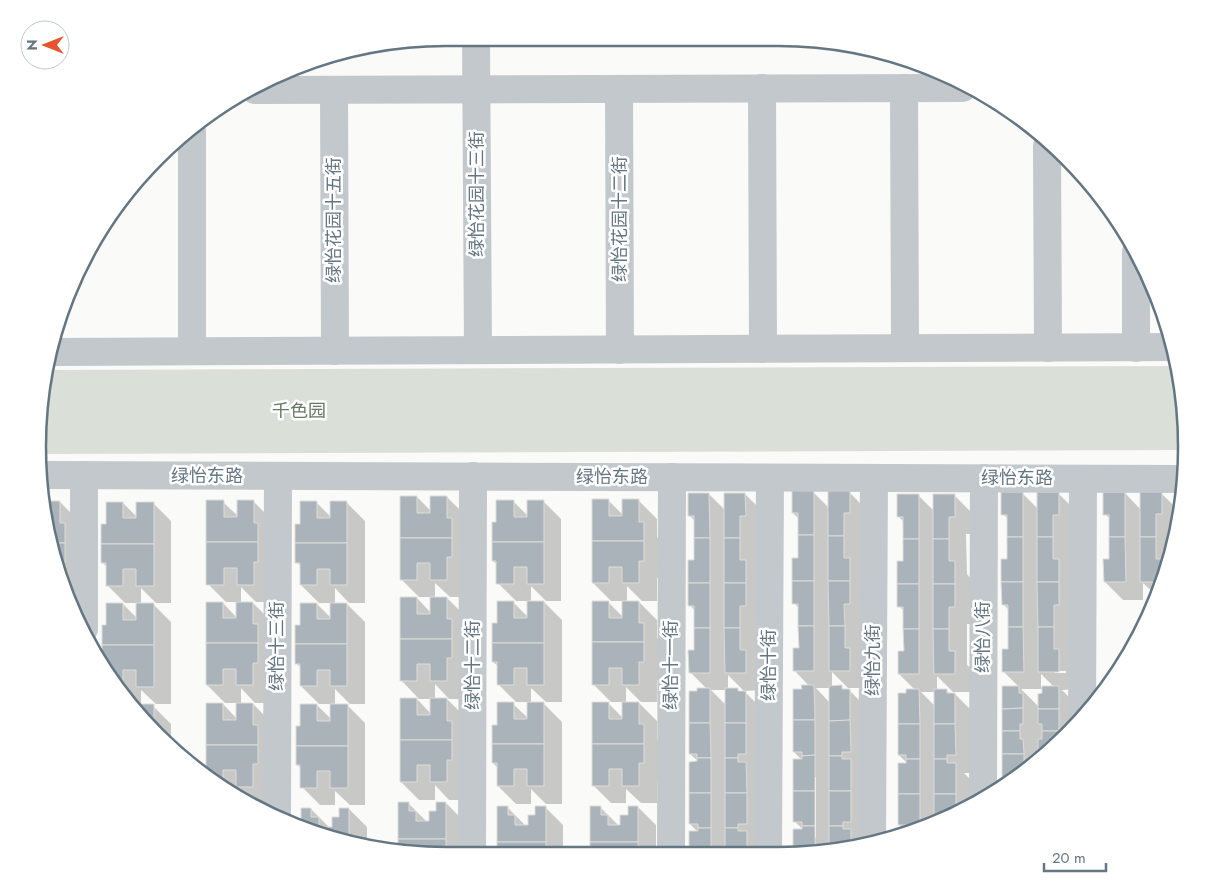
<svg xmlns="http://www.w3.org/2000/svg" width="1224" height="893" viewBox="0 0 1224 893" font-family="Jost,'Noto Sans SC',sans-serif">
  <rect width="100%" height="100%" fill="#fafaf8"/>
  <!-- green -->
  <path fill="#dadfd7" d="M1177,366l9,53 -1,31 -1144,4v-61l7,-23z"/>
  <!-- shadow -->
  <g fill="#0003" fill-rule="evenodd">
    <path d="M813,492l16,16 20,-16 18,18 1,178h-20l-16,-16v15h10l3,4h5l18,18 -5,134 -32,9h-36v-22h9l-9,-8 8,-61 -9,-9 9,-61 7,-4 -16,-17 6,-21v-40l-6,-6 6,-44 -1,-40 -6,-6zM816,688h14v15zM814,777h2v61l-2,-2z"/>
    <path d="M1022,493l16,16 20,-16 18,18 1,178 -15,1 15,15v19l-50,47 -24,13v-97h16l-16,-16 6,-21v-40l-6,-6 6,-44v-40l-6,-6zM1055,671h11v2h-11zM1041,674l13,13h-13zM1021,689h22l-4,18z"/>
    <path d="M1125,493l16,17 20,-17 18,18 -14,67 -8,18 -14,-13v17h-20l-18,-18 6,-21v-41l-6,-6z"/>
    <path d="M709,494l16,16 20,-16 18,18 1,178 -20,1 -16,-16v14h9l4,4h5l18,18v61h-9l9,9v71l-74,1 9,-20 -9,-9 9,-62 -9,-8 17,-65 -17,-17 5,-21v-40l-5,-6 5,-44v-40l-6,-6zM711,690h15v15z"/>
    <path d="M918,495l16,16 20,-16 18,18v21h-6l1,40 5,6v44h-5v41l6,5v22h-20l-16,-16v14h9l4,4h5l18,18v61h-9l9,9v20l-39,22 -27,8 -7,-7 8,-61 -9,-9 8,-61 8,-4 -16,-16 6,-22v-40l-6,-6 5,-44v-40l-6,-6zM921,692h14v14z"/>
    <path d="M417,497l15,15 15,-15 18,18v82h-15l-15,-14v15h12l18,18v83h-16l-14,-15v15h12l18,18v83h-16l-14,-15v15h-16l-18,-18 16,-83 14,15v-15h-12l-18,-19 16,-82 14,15v-16h-12l-18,-18z"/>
    <path d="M513,501l15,15 15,-15 18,18v82h-15l-15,-15v16h13l18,18v82h-16l-15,-14v16h13l18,18v82h-16l-15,-15v15h-15l-18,-18v-18l-5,-5 5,-37 15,-22 15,14v-16h-12l-18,-18v-18l-5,-4 5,-37 15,-23 15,15v-16h-12l-18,-18v-18l-5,-4 5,-37z"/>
    <path d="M609,501l14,14 16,-14 18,18v18l4,4v37h-4v23h-15l-15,-15v16h12l18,18v18l4,4v38h-4v22h-16l-15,-15v16h13l18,18v18l4,5v37h-4v22h-16l-15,-14v14h-15l-18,-18 15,-82 15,15v-16h-12l-18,-18 15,-82 15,15v-16h-12l-18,-18z"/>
    <path d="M44,502h16l18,18v82h-10l-24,-91z"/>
    <path d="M223,502l15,14 16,-14 18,18v82h-16l-15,-15v16h12l18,18v82h-16l-14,-15v16h12l18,18v82h-16l-14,-14v10l-34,-24 16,-72 14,15v-16h-12l-18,-18 16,-82 14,15v-16h-11l-18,-18z"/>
    <path d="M123,503l15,15 15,-15 18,18v82h-15l-15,-15v16h12l18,18v82h-15l-15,-14v16h12l18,18v24l-33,-35v-9h-8l-8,-8 -19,-33v-36h5l15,-23 15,15v-16h-13l-18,-18v-18l-4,-4 4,-37z"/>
    <path d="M317,503l14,14 16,-14 18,18v82h-16l-14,-15v16h12l18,18v82h-15l-15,-15v16h12l18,18v82h-15l-15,-14v14h-15l-18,-18v-18l-5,-4 5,-37 15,-23 15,15v-16h-13l-18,-18v-18l-4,-4 4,-38 16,-22 15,15v-16h-13l-18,-18v-18l-4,-5 4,-37z"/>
    <path d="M399,803h9l18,18 4,2 16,-20 18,18v33l-45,1 -20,-4z"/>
    <path d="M499,807h8l18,18 4,2 16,-20 18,18v29h-64z"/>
    <path d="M600,807l18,18 4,1 16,-19 18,18v28h-65z"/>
    <path d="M302,809h9l18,18 4,1 16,-19 18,18v17l-52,-10 -13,-6z"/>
  </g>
  <!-- building -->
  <g fill="#aab3b9" stroke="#dcdcda">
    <path d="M792,490h22v45h-16v-22h-6z"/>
    <path d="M850,490v23h-6v23h-16v-45z"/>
    <path d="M1140,491h22v23h-6v23h-16z"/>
    <path d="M1001,492h22v45h-16v-22h-6z"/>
    <path d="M1037,492h22v23h-6v22h-16z"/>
    <path d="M1103,492h22v45h-16v-22h-6z"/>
    <path d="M688,493h21l1,45h-16v-22h-6z"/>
    <path d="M724,493h21l1,23h-6v22h-16z"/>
    <path d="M897,494h22v45h-16v-22h-6z"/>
    <path d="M933,494h22v23h-6v22h-16z"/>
    <path d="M400,496h17v17h13v-17h17v22h5v20h-52z"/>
    <path d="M592,499h17v17h13v-17h17v23h5v19h-52z"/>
    <path d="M206,500h18v17h13v-17h17v23h4v19h-52z"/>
    <path d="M496,500h18v17h13v-17h17v42h-52v-20h4z"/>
    <path d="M43,501h17v22h5v20h-12z"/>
    <path d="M300,501h17v17h13v-17h17v42h-52v-19h5z"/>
    <path d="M106,502h17v16h13v-16h18v42h-53v-20h5z"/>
    <path d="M798,535h16v46h-22v-23h6z"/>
    <path d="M828,536h16v22h6v23h-22z"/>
    <path d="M1007,537h16v45h-22v-23h6z"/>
    <path d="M1037,537h16v22h6v23h-22z"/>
    <path d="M1109,537h16l1,45h-22l-1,-23h6z"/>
    <path d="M1140,537h16v22h6v23h-22z"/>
    <path d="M400,538h52v19h-5v23h-17v-17h-13v17h-17z"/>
    <path d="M694,538h16v45h-22v-23h6z"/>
    <path d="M724,538h16v22h6v23h-22z"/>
    <path d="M903,539h16v45h-22v-23h6z"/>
    <path d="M933,539h16v22h6v23h-22z"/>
    <path d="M592,541h52v20h-5v22h-17v-16h-13v16h-17z"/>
    <path d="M206,542h52v20h-4v23h-17v-17h-13v17h-18z"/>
    <path d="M492,542h52v42h-17v-17h-13v17h-18v-23h-4z"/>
    <path d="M53,543h12v19h-5v9z"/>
    <path d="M295,543h52v42h-17v-16h-13v16h-17v-22h-5z"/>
    <path d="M101,544h53v42h-18v-17h-13v17h-17v-23h-5z"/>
    <path d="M792,581h22v45h-16v-22h-6z"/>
    <path d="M828,581h22v23h-6l1,22h-16z"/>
    <path d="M1001,582h22v45h-15v-22h-6z"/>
    <path d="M1037,582h22v23h-5v22h-16z"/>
    <path d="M688,583h22v45h-16v-22h-6z"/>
    <path d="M724,583h22v23h-6v22h-16z"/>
    <path d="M897,584h22v45h-16v-22h-6z"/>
    <path d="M933,584h22v23h-6v22h-16z"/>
    <path d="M400,597h17v17h13v-17h17v22h5v20h-52z"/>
    <path d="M497,601h17v17h13v-17h17v42h-52v-20h5z"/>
    <path d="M592,601h17v17h13v-17h17v22h5v19h-52z"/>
    <path d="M206,602h17v16h13v-16h17v22h5v19h-52z"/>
    <path d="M106,603h17v17h13v-17h18v42h-52v-20h4z"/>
    <path d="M300,603h17v16h13v-16h17v41h-52v-19h5z"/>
    <path d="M798,626h16v45h-21v-23h6z"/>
    <path d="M829,626h16v22h5v23h-21z"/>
    <path d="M1008,627h15l1,45h-22v-23h6z"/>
    <path d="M1038,627h16v22h5v23h-21z"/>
    <path d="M694,628h16v45h-21l-1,-23h6z"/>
    <path d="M724,628h16v22h6v23h-21z"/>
    <path d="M903,629h16v45h-21v-23h6z"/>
    <path d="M933,629h16v22h6v23h-21z"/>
    <path d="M400,639h52v19h-5v23h-17v-17h-13v17h-17z"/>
    <path d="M592,642h52v20h-5v23h-17v-17h-13v17h-17z"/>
    <path d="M206,643h52v20h-5v22h-17v-16h-13v16h-17z"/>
    <path d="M492,643h52v42h-17v-17h-13v17h-17v-23h-5z"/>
    <path d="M295,644h52v42h-17v-16h-13v16h-17v-22h-5z"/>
    <path d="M102,645h52v42h-18v-17h-13v17h-6l-11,-19v-4h-2l-2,-4z"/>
    <path d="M801,685h13l1,35h-22v-31h9z"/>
    <path d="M842,685v4h8v31l-21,1v-35z"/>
    <path d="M1002,686h17v7h4v15l-21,1z"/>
    <path d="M1042,686h17v23h-21v-15l4,-1z"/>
    <path d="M697,688h13v35h-21v-32h8z"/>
    <path d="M725,688h13v3h8v32h-21z"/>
    <path d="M906,689h13l1,35h-22v-31h8z"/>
    <path d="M934,689h13v4h8v31h-21z"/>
    <path d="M400,698h17v17h13v-17h17v23h5v19h-52z"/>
    <path d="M497,702h17v17h13v-17h17v42h-52v-19h5z"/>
    <path d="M592,702h17v17h13v-17h17v22h5v20h-52z"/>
    <path d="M206,703h17v17h13v-17h17v22h5v20h-52z"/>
    <path d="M137,704h17v25l-17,-18z"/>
    <path d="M300,704h17v17h13v-17h18v42h-52v-20h4z"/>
    <path d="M1023,708v16h-3v7h-18v-22z"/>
    <path d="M1038,709h21v22h-17v-7h-4z"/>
    <path d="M793,720h22v35l-13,1v-4h-9z"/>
    <path d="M850,720l1,32h-9v4h-13v-35z"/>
    <path d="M689,723h21l1,35h-14v-4h-8z"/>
    <path d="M725,723h21v31h-8v4h-13z"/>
    <path d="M898,724h22v35h-14v-4h-8z"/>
    <path d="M934,724h21l1,31h-9v4h-13z"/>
    <path d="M1002,731h18v8h3l1,15h-22z"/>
    <path d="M1042,731h17v9l-14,14h-7v-15h4z"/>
    <path d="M400,740h52v20h-5v22h-17v-17h-13v17h-17z"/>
    <path d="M492,744h52v42h-17v-17h-13v17h-17v-23h-5z"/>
    <path d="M592,744h52v19h-5v23h-17v-17h-13v17h-17z"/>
    <path d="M206,745h52v19h-5v23h-17v-17h-13v17l-17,-12z"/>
    <path d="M296,746h52v42h-18v-17h-13v17h-17v-23h-4z"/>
    <path d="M1002,754h22v15h-4v6l-4,2h-14z"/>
    <path d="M815,755v36h-22v-32h9v-3z"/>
    <path d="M829,756h13v3h9v32h-22z"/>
    <path d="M697,758h14v35h-22v-31l8,-1z"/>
    <path d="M725,758h13v4h8l1,31h-22z"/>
    <path d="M906,759h14v35h-22v-31h8z"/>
    <path d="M934,759h13v4h9v31h-22z"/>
    <path d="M1002,777h14l-14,8z"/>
    <path d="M793,791h22v35h-13v-4h-9z"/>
    <path d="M829,791h22v31h-8v4h-14z"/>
    <path d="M689,793h22v35h-13v-4h-9z"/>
    <path d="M725,793h22v31h-9v4h-13z"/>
    <path d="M898,794h22v34l-13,1v-4h-9z"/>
    <path d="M934,794h22v18l-22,12z"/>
    <path d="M398,802h11v9h7v10h13v-10h7v-9h10v37h-48z"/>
    <path d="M497,806h11v9h7v10h13v-10h7v-9h11v36h-49z"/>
    <path d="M590,806h11v9h7v10h12v-10h8v-9h10v36h-48z"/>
    <path d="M301,808h10v9h8v10h13v-10h7v-9h10v33l-34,-7 -14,-7z"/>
    <path d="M802,826h13v26h-22v-23h9z"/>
    <path d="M829,826h14v3h8v18l-22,5z"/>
    <path d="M698,828h13v25h-22v-22h9z"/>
    <path d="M725,828h13v3h9v21l-22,1z"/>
    <path d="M398,839h48v15l-27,1 -21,-5z"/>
    <rect x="497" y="842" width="49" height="12"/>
    <path d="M590,842h48v11l-48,1z"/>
  </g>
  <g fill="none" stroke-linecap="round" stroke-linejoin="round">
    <!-- minor -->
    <g stroke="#c3c8cc" stroke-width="28">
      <path d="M476,38l2,312"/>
      <path d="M762,88l1,261"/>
      <path d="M904,88l1,260"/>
      <path d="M619,89l1,261"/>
      <path d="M255,90l708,-2"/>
      <path d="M334,90l1,261"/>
      <path d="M192,131v220"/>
      <path d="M1047,146l1,202"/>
      <path d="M1136,252v96"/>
      <path d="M54,352l1120,-5"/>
      <path d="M41,475l1143,4"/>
      <path d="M84,629v-154"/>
      <path d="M1082,719l1,-240"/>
      <path d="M983,796l1,-318"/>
      <path d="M277,816l1,-340"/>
      <path d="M872,841l2,-363"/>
      <path d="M768,852l2,-374"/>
      <path d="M671,853l1,-376"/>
      <path d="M472,854l1,-378"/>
    </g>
  </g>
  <g text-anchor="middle" stroke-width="5" stroke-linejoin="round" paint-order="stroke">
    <!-- street labels -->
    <g font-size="18" fill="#657683" stroke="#fff">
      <text transform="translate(477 194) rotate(-90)" y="6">绿怡花园十三街</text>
      <text transform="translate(620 219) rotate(-90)" y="6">绿怡花园十二街</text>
      <text transform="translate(334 220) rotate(-90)" y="6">绿怡花园十五街</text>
      <text x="207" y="482">绿怡东路</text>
      <text x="612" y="483">绿怡东路</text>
      <text x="1017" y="484">绿怡东路</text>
      <text transform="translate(983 637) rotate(-90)" y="6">绿怡八街</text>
      <text transform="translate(277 646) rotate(-90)" y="6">绿怡十三街</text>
      <text transform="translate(873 660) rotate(-90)" y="6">绿怡九街</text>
      <text transform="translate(473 665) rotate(-90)" y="6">绿怡十二街</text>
      <text transform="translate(671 665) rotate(-90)" y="6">绿怡十一街</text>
      <text transform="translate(769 665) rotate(-90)" y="6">绿怡十街</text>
    </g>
    <!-- park labels -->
    <g font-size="18" fill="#687a64" stroke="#fff">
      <text x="299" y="417">千色园</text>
    </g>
  </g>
  <!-- crop -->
  <path d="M0 0H1224V893H0ZM446 46H778A400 400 0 0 1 1178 446V447A400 400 0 0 1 778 847H446A400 400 0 0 1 46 447V446A400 400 0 0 1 446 46Z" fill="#fff" fill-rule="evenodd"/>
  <path fill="none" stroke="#657683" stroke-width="2.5" d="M446 46H778A400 400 0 0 1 1178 446V447A400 400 0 0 1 778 847H446A400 400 0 0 1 46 447V446A400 400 0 0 1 446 46Z"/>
  <!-- north arrow -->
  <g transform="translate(45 45) rotate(270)"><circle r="24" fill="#ffffff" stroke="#c1c8cd"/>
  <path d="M0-4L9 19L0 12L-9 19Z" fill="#e4572e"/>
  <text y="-8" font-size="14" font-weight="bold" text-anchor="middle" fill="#657683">N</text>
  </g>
  <!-- scale -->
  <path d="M1044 863v8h62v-8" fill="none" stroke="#657683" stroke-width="2.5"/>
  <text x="1052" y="863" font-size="15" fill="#657683" stroke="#ffffff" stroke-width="4" paint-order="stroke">20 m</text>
</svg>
